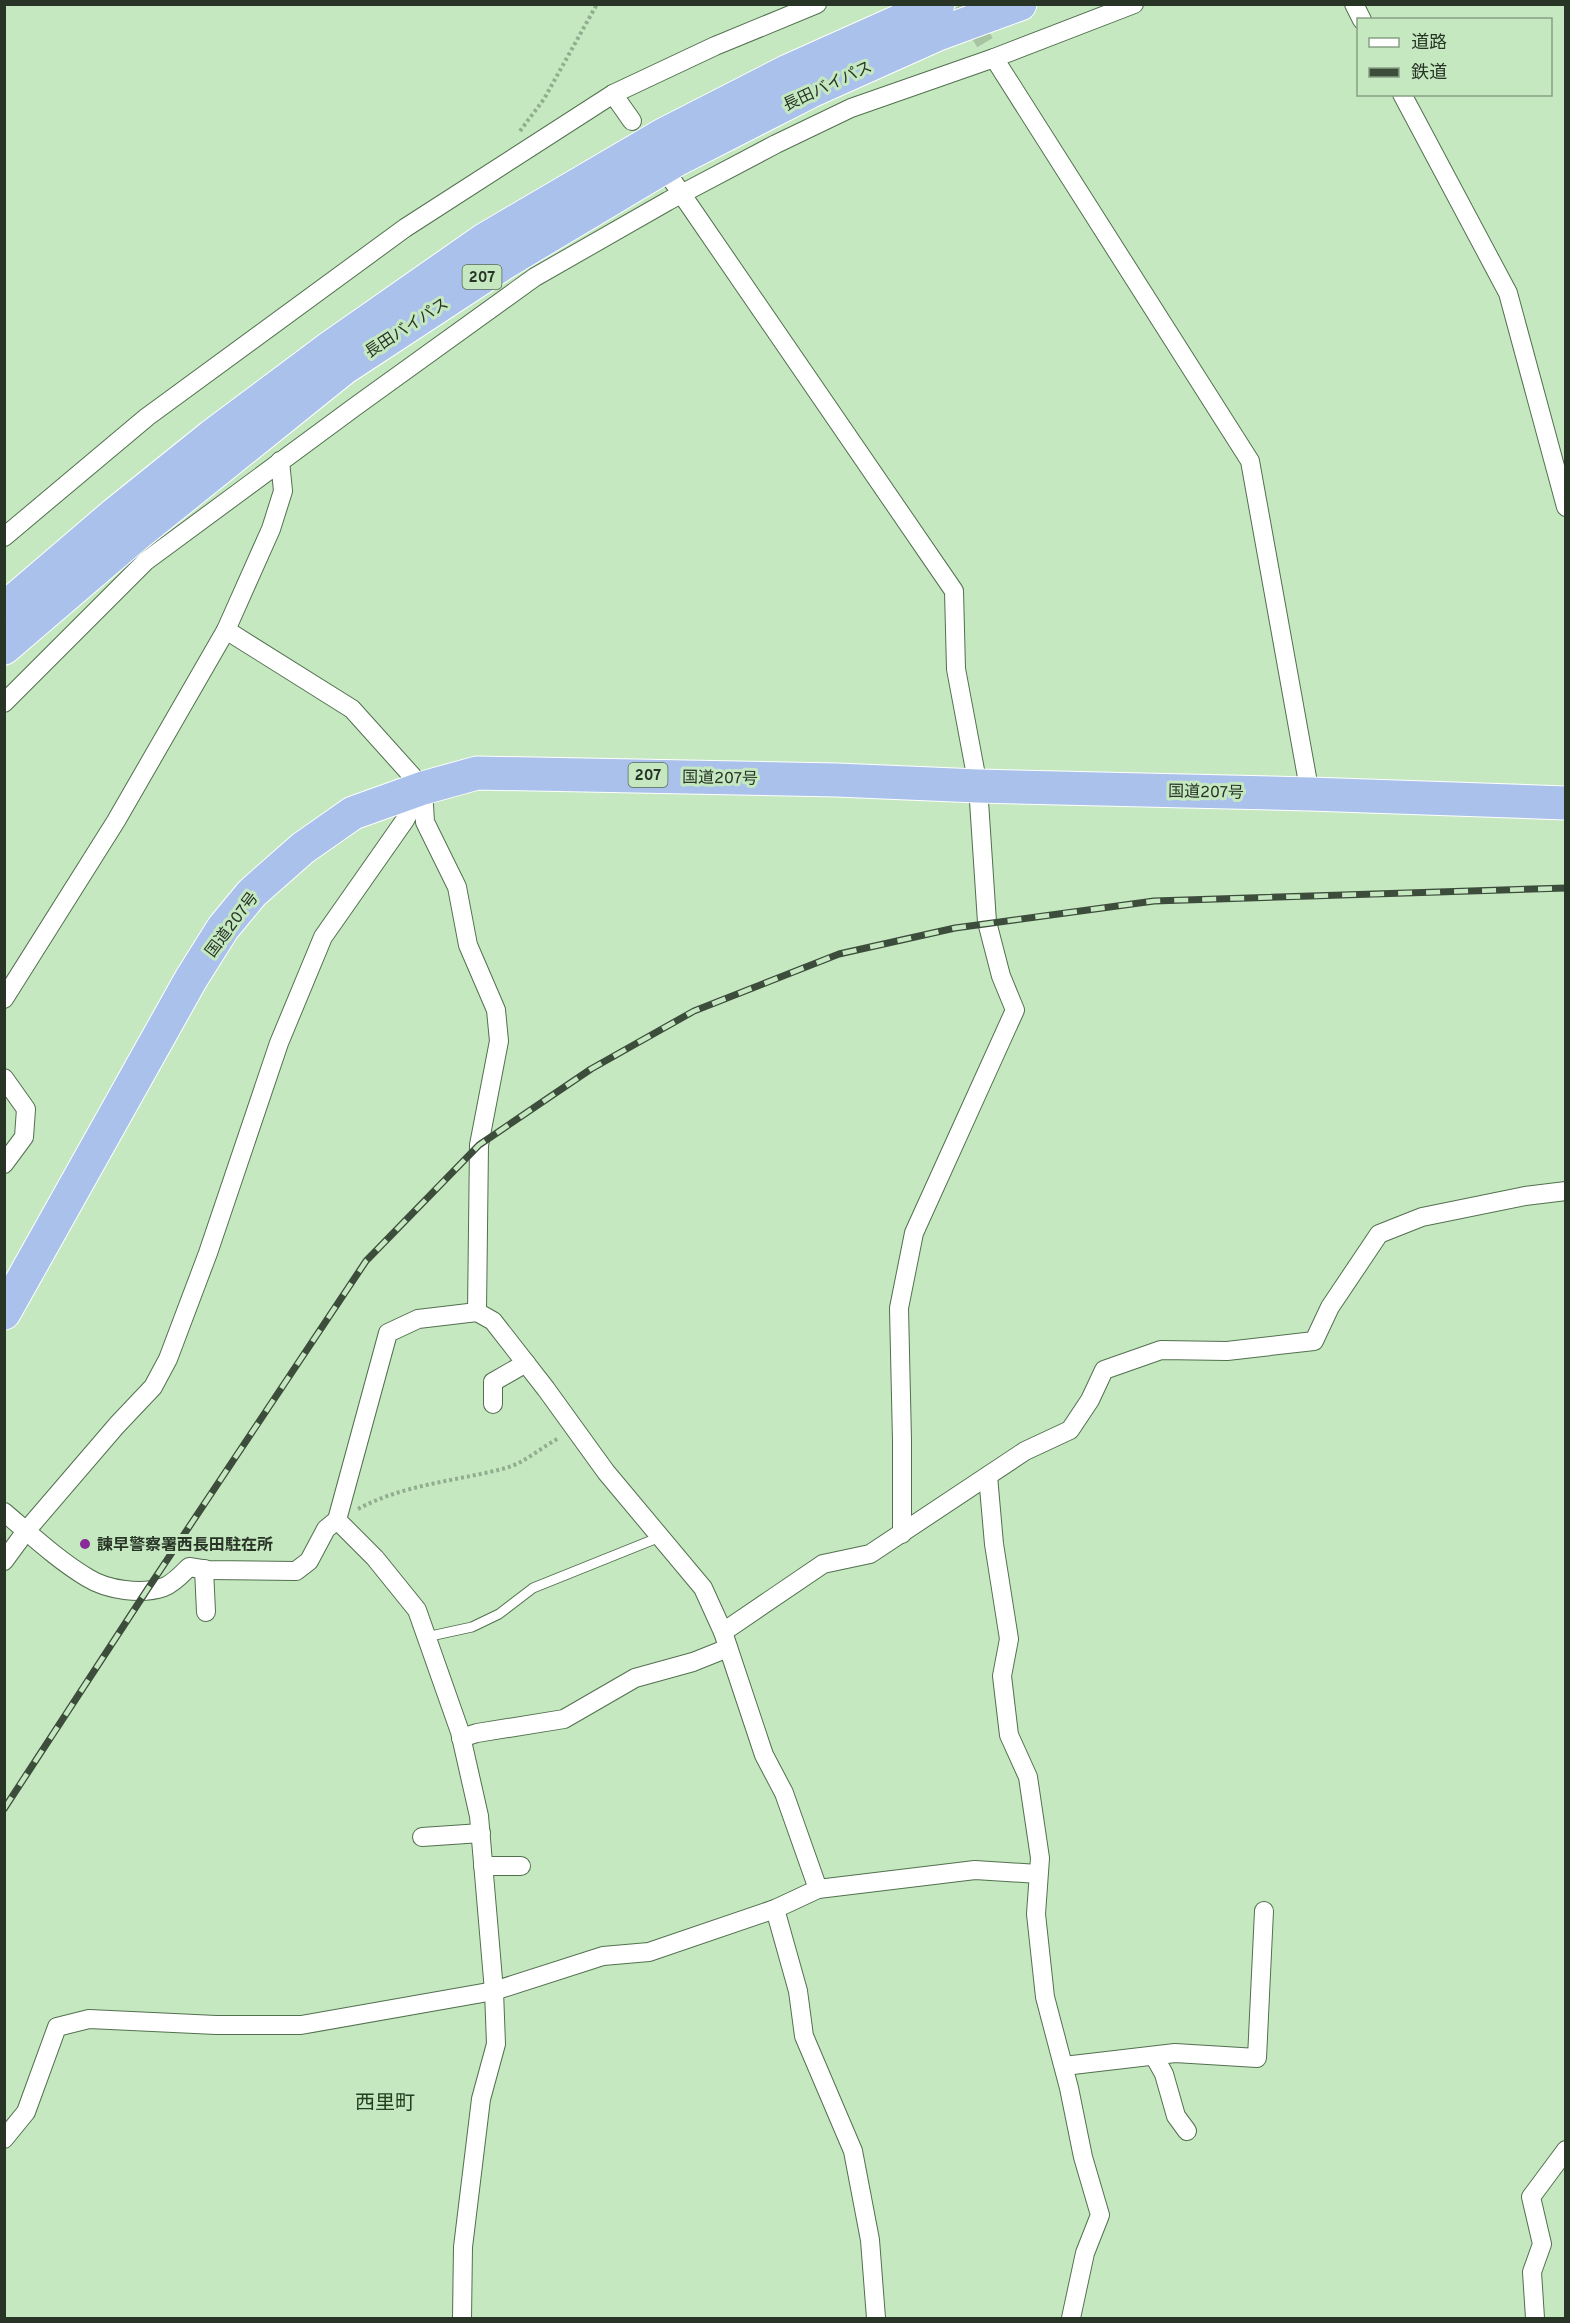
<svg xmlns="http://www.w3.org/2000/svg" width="1570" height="2323" viewBox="0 0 1570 2323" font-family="Overpass,'Noto Sans JP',sans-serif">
  <rect width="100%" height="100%" fill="#c5e8c1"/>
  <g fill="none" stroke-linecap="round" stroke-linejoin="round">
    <!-- street-tunnel -->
    <path stroke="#a6c4a2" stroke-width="18" stroke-dasharray="18 9" stroke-linecap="butt" d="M962,4l32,54"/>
    <defs>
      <path id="lane" d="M426,1637l46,-10 27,-13 34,-26 127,-51"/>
      <g id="street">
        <path d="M1354,4l8,16"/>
        <path d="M994,58l256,403 60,333"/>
        <path d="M613,94l19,27"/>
        <path d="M1402,94l106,199 58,214"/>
        <path d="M672,180l282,411 2,78 22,117 9,136 14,54 14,34 -101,223 -15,75 3,133v93"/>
        <path d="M4,537l143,-120 258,-189 208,-134 102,-48 102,-42"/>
        <path d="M226,630l126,79 71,79 2,34 32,65 11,58 28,65 3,31 -20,104 -2,167"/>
        <path d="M4,703l142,-142 210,-155 179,-129 133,-76 108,-57 75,-36 143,-50 140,-54"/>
        <path d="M4,999l112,-178 110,-191 45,-101 12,-38 -3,-30"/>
        <path d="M4,1078l22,31 -2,28 -20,27"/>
        <path d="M493,1404v-22l33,-19"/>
        <path d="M988,1476l6,68 15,95 -7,37 7,59 19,42 12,81 -4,56 9,83 24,91 14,69 17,58 -15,38 -14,65"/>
        <path d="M4,1512c26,22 55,49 84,66 19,12 54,17 76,9 10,-4 18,-13 25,-20l19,3 88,1 13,-10 17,-32 11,-9 51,-187 30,-14 59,-7 16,9 53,68 60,83 97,116 20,44 41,123 20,38 34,96"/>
        <path d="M337,1520l38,38 42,52 43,122 19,84 15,175 2,53 -15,55 -18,148 -1,71"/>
        <path d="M4,1561l22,-30 91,-106 36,-38 15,-28 40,-106 71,-210 44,-106 82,-117 17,-31"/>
        <path d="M204,1569l2,43"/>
        <path d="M723,1632l100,-68 47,-10 155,-103 45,-21 20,-30 14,-30 57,-20 66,1 87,-10 16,-34 49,-73 43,-17 103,-21 41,-5"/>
        <path d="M461,1738l16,-5 87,-14 71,-41 58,-16 35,-14"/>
        <path d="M422,1837l59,-4"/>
        <path d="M483,1866h38"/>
        <path d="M775,1909l23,82 6,45 49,115 17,89 6,78"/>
        <path d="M1154,2056l10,18 12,42 11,15"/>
        <path d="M1064,2066l111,-13 82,5 7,-147"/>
        <path d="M4,2139l22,-27 31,-85 32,-8 127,6h85l193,-34 109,-35 46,-4 126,-43 43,-20 157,-19 63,4"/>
        <path d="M1535,2318l-3,-46 10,-28 -11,-47 35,-47"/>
      </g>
      <g id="highway">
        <path d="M4,609l111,-95 97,-78 119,-89 153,-107 179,-105 125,-64 150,-67"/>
        <path d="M4,648l132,-113 208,-167 163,-107 169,-101 135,-69 127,-57 82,-30"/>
        <path d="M4,1313l187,-334 32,-51 29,-35 51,-45 50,-35 70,-25 54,-15 360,7 141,6 332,8 256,9"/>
      </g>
    </defs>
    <!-- lane casing -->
    <use href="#lane" stroke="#52704e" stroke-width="11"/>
    <!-- street casing -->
    <use href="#street" stroke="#52704e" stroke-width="20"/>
    <!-- highway casing -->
    <use href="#highway" stroke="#fff" stroke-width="35"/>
    <!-- path -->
    <g stroke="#91ad8e" stroke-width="4" stroke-dasharray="3 3" stroke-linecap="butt">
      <path d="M520,131l24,-32 53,-95"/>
      <path d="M358,1509c46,-25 99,-28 148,-41 18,-5 36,-21 53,-30"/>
    </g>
    <!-- lane -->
    <use href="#lane" stroke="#fff" stroke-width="9"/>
    <!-- street -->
    <use href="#street" stroke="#fff" stroke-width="18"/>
    <!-- highway -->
    <use href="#highway" stroke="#a9c1eb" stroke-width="33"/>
    <defs>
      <path id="rail" d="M4,1809l143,-219 219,-329 113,-116 112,-76 103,-58 145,-57 116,-26 199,-27 412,-13"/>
    </defs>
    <!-- rail casing -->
    <use href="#rail" stroke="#3d4d3b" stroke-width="7"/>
    <!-- rail -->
    <use href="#rail" stroke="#c5e8c1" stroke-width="4.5" stroke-dasharray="14" stroke-linecap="butt"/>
  </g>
  <!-- markers -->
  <circle fill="#882c97" stroke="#c5e8c1" stroke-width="2" cx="85" cy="1544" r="6"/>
  <g text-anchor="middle" stroke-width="6" stroke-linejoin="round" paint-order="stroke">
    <!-- shield labels -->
    <g fill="#c5e8c1" stroke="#576b54" stroke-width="1.5">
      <rect x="462.5" y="265" width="39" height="24" rx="4.5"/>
      <rect x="628.5" y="763" width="39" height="24" rx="4.5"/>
    </g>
    <g font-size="15" font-weight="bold" fill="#283526">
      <text x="482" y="282">207</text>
      <text x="648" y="780">207</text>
    </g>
    <!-- street labels -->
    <g font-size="16" fill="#283526" stroke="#c5e8c1">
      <text transform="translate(827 85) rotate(-25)" y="6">長田バイパス</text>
      <text transform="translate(406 327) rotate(-33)" y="6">長田バイパス</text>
      <text transform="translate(720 777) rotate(1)" y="6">国道207号</text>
      <text transform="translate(1206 791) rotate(1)" y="6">国道207号</text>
      <text transform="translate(231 924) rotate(-53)" y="6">国道207号</text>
    </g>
    <!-- poi labels -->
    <g font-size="16" font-weight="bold" fill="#283526" stroke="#c5e8c1" text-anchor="start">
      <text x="97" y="1550">諫早警察署西長田駐在所</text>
    </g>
    <!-- quarter labels -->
    <g font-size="20" fill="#223f1f" stroke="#c5e8c1">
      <text x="385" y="2109">西里町</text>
    </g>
  </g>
  <!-- border -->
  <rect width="1570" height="2323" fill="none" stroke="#283526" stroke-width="12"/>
  <!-- legend -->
  <rect x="1357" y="18" width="195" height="78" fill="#c5e8c1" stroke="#86a083" stroke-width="1.5"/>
  <rect x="1369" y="38" width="30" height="9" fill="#ffffff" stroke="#86a083" stroke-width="1.5"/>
  <text x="1411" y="48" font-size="18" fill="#283526">道路</text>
  <rect x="1369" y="68" width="30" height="9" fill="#3d4d3b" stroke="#86a083" stroke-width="1.5"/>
  <text x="1411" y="78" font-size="18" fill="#283526">鉄道</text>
</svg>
